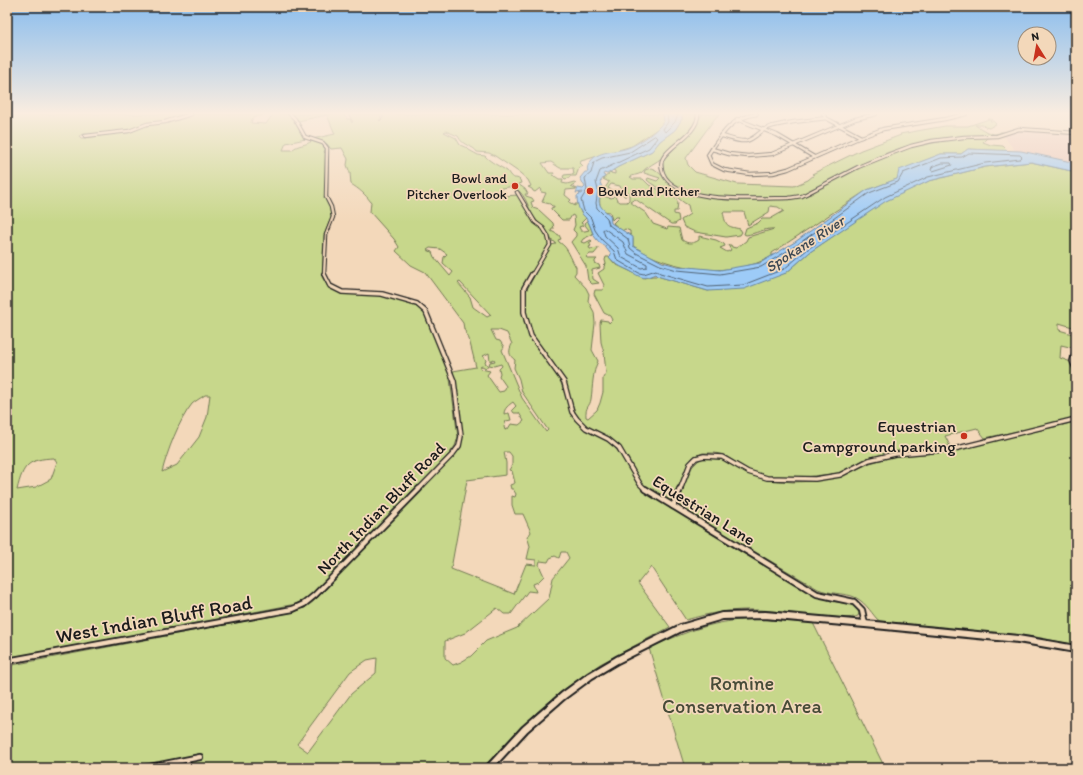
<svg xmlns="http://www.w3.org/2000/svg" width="1083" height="775" viewBox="0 0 1083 775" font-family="Itim,sans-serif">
  <rect width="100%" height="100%" fill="#f3d8ba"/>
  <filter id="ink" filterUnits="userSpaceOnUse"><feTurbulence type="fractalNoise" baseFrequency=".025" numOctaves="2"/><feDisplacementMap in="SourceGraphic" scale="8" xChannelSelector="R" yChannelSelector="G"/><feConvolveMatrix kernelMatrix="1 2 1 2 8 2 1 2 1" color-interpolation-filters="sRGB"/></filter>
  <g filter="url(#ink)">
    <!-- built -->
    <path fill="#ecc9bc" d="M1026,129l50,5v29l-61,-12 -11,-15 12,-6z"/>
    <!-- green -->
    <g fill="#c7d78b" stroke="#727a54" fill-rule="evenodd">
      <path d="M7,114h182l-23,7 -18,2 -19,7 -36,5 -9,-1 -5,2 2,2h3l44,-6 16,-7 20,-2 29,-9h72l-4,2h-4l-5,3 -1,4 15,1 7,-10h16l17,25 -20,4 -3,7h9c6,-6 13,-4 20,-9l10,2 4,5 -2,4 2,2 -1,43 5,11 1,10 -7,17 -2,42 6,10 12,6 42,3 24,7 11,4 7,6 25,59 9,65 -3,9 -6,8 -138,142 -10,7 -294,56zM205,395h5l-3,22 -8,20 -22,28 -15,7c5,-20 17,-52 30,-68 3,-3 9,-6 13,-9zM54,458l3,4 -6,17 -15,8 -19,3c6,-25 11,-31 37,-32z"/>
      <path d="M292,114h51l4,5h4v3h2l-5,-8h33v5l-2,1 1,1 3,-3v-4h280l1,7 -4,6 -28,19 -51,15 -1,2 3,3 -4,2 -3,8h-6l-1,2 -4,1 -2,-2 1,-2 10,-1 -1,-6h-13l-9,-6 -9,1 7,10h5l-1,2 6,4h4l-1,4 5,1 7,-2 2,1 -5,3 6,3 -11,1 -1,5 6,5 -2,2 6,4v-2h3l3,9 5,5 -5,5 3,2 -5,2 2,4h4l4,-1 -4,-5 1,-4h2l5,13 -10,5 -2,3 4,1 6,-3 1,1 -3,2 2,3 -2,1 1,2 9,-1 -5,6h-4l-4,3 3,2h8l-2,2v2l4,2 1,3 -8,2 1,9 6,4 -7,1 -4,-4 -2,-14 -15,-24 5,-6v-3l-3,-3 2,-5 -1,-9 -2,-1 -3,5h-7l-11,-11v-1l3,-1v-1h-2l-2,-2 -8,-2 4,-9 -5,-1 -1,-4 -5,4 -2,-1 -1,-2 -4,-2 3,-1 -3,-6 -8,-7 -25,-17 -6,-3 -12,-1c-4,-7 -14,-5 -19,-16l-12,-5 -2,1 12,6 4,7 7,3 2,2 9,5 7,1c6,7 15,10 22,15 2,2 3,6 7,7 2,0 4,0 6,2l1,3 -3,1 7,5 3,5h-3l1,2 6,2 2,3 -3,1 2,6 6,2 14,13 1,6h-2l-1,2 8,4 2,4 -3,1 1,2c10,6 11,16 17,25v5l-2,3 12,13 3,6 -1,7 6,11 1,11 -3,27 6,11c-6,13 -5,25 -7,38 -1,8 -6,7 -5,18l2,1 9,-8 3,-7 3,-11v-14l3,-5 -2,-20 -3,-11 -1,-19 1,-3 7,1 1,2 3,-3 -2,-4 -6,-3 -10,-19 1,-4h8l1,-5 -6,-12 6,-4v-3l2,-2 -1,-4 1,-3h3l6,7 29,14 8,-2h5l51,15 78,-18 24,-21 76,-52 43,-19 56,-14 46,-5 45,10v156l-17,-5v7l17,5 -2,13 -13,-3 -1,13 11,4 5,14v40l-10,5 -81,17 -8,-10 -32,8 5,10 -57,6 -26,6 -28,15 -42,5h-19l-12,-2 -16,-5 -26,-16 -9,-2h-12l-10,4 -5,6 -15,37 -6,1 -15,-8 -11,-10 -13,-25 -9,-11 -13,-11 -20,-10 -9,-9 -14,-39 -32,-44 -5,-21 -1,-20 26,-48 5,-1 -1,-2 -3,-1c-4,-10 -9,-12 -15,-20 -9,-9 -9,-25 -21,-32 -5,-4 -10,-1 -15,-1v4l3,4 14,-1c4,7 8,15 13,22 6,7 21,17 17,28l-26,44v23l4,18 33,47 12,35 14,17 22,11 9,9 8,10 13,25 12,10 87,55 74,43c7,3 14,6 21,9 11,3 22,0 28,12l-1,3c-11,6 -82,-6 -100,-6 -25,-1 -49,3 -72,10l-35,-53 -13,16 32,44 -70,37 -37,26 -26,22 -54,56h-476v-102l281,-53 15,-4 10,-7 141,-146 7,-10 2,-11 -10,-64 23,-4 -7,-28 -5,-10 -1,-6 -38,-51 -14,-7 -15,-14 3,-4 -5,-8 -24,-27 1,-10c-6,-8 -12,-13 -20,-18l-1,-11 -3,-8 1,-6 -6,-11 -11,1 -4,-5 -15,-5 23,-5 -8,-19 -29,6zM430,248l10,1 7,5 -3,3 -1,6 10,9 -3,4 -16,-19 -2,-5 -5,-2zM460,282l31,33 -4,2 -14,-10 -3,-10 -12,-14zM491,330h8l8,3 5,11c-3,6 -4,11 3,16l-1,8 5,11 3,13 26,38 -2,2 -24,-34 -20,-48 2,-3 -4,-6 -4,-1zM489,353l1,8 4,-2 1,2 -5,1 -1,3 5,1 7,-2 1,2 -3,3 1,4 -1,3 7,10 -2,5 -5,1 -12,-17 3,-4 -9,-2 -1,-2 2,-1 4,2 2,-3 -3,-2 1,-3 -3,-4zM513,402l3,4 -4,4 2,3h5l5,8 -5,4 -8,-1 -3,5 -3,1 -1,-3 2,-6 5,-1 -2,-7 -5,1c0,-6 5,-9 9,-12zM504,452h5l3,4v9l-3,5 3,1 3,12 -5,2 1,4h2l3,5 -1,3 -3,-1v9l3,9h8l8,18 -2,3 -2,1 3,10 -3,13 9,1v5l-10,-1 -12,30 -63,-25 16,-89 39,-5v-12zM561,552h5l3,6 -16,20 -4,20 -32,30 -31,13 -15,15 -10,6 -8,3 -8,-7v-17l20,-8 32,-25 7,6h7l17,-23 8,1 -3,-8 5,-2 6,-6 -5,-11 1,-4 8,1 2,-4 5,-2 4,2zM377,658l-1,15 -25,21 -43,58 -11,-8 53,-72 17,-12z"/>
      <path d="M682,114h15c-1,14 -23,34 -34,43 -7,6 -16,9 -22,16 -3,2 -8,2 -11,4l3,2h10l6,6 25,12 4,5 -1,9h-3v3l4,1 1,6 -4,3h-4l-36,-25 -5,3 16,11 7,11 14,5 1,-2 11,1 3,12c6,4 11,4 17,0v-4l17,4 8,4 1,2 -5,2 7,4 4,-2 -3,-5h3l1,2 4,1 10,-7 2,-4 26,-8c-9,-1 -19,5 -28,6l-2,-1 2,-6 12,-5 4,-4h8l14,-8 -6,-4 -8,-1 -1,6 -21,13 -4,-13h-21c3,14 3,14 17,17l2,3 -2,3 -14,2 -31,-5 -11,-5 -3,-7 9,-6 -2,-9c-6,-3 -8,-6 -13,-9 -8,-7 -20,-8 -28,-16l1,-2 9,3 3,-3 -16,-5 1,-3 6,-2 5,2 12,11 14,10 18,5 74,2 29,-2 8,-2 13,-9 35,-17 51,-21 52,-9 34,-1 -9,1 -4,4 8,3 12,1 5,5 -40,-2 -7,5h-20l-20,8 -24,17 -30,11 -95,63v3c-38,23 -103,15 -139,-10v-7l-3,-5v-3l-5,-2 -3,2 -9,-8 6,-6h-4l-3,3 -2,-8 -7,-1c-4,-6 -4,-11 -2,-18l5,4 6,1 3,-3 1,4 4,3h7l2,-2v-8h-3l-2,1 2,3h-2l-4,-10 -9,-2 -3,4 7,4 -3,2 -7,-6 4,-6 -6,-3 8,-7v1l4,1v-3l-2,-1 5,-3 34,-16 8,-10 15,-11 7,-11z"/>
      <path d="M702,114h19l-5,3 -30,41 2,7 7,7 42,12 57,2 14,-6 6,-5 -2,-1 49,-24 40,-15 -1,-1 45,-8h23l21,-7h3l-2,2h3l3,3 -7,4 -4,-1 -2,-2h-8l12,7 7,2 6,-1v-1h6c-15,5 -29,3 -45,5 -16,2 -34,4 -50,8 -27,7 -57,22 -81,35 -8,4 -17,12 -26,15 -14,4 -31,2 -45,2 -25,0 -101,4 -96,-37l28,-28z"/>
      <path d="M1076,421v224l-40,-8 -156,-16 -3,-2c-7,-8 -13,-19 -25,-23 -11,-3 -21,-2 -34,-7l-141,-83v-3l15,-36 7,-7 6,-3h12l8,3 23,14 20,6 25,2 23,-1 24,-4 30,-14 25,-7 42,-3 126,-28z"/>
      <path d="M758,619l55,4 72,145h-200l-36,-120c40,-17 64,-28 109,-29z"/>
    </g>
    <!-- water -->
    <path fill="#9dcbf8" stroke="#6985a0" d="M663,114h19v5l-7,11 -15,11 -8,10 -34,16 -11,7 -3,-1 -1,2 2,1 -5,6 3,8c-8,13 -3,17 7,25l1,8 22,14v9l29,16 15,4 43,4 40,-7 35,-21 72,-52 30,-11 2,-9 42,-16h20l7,-5 53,2 55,12v9l-45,-10 -46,5 -56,14 -43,20 -76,51 -24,21 -42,16 -36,2 -51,-15 -2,-2c-14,7 -15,2 -27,-4 -7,-3 -13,-6 -19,-13l2,-2c0,-2 -5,-6 -6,-9 -14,-8 -11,-15 -18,-26 -1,-3 -5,-5 -6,-8 -3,-4 -4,-11 -4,-16l3,-1 -1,-2 3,1 1,-2 -7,1 2,-5 5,1 2,-2 -5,-9 5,-6h3c-1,-3 -1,-5 1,-8 7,-15 29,-11 41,-17 12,-5 27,-16 34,-26z"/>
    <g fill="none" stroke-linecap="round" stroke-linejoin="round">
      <!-- shore -->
      <g stroke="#506274" stroke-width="1">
        <path d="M667,114l1,8 -5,7 2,3 10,-10 3,-8"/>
        <path d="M655,136l2,2 -8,10 -49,23 -4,11 2,8 -2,13 1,5 10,10 2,7 19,14 2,9 6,5 24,12 17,5 43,4 41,-7 36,-22 72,-52 29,-11 5,-9 38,-15 21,-1 7,-4 51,2 2,2 -2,2 -35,4 -57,14 -43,20 -77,52 -24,20 -41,16 -35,2 -48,-14 -4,-3 -12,4 -5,-1 -22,-13 -3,-9 -12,-11 -7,-10 -4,-12 -7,-7 -3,-11 6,-10 -2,-12 6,-5 3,-11 8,-4 28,-6z"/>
        <path d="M943,163h8l1,2 -19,6 -2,-1 1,-3z"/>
        <path d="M605,229l18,13 5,12 19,10v3l-6,1 -20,-11 -3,-9 -13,-12 -2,-6z"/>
      </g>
      <defs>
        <g id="street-far2">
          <path d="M290,114l5,5 10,18 18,6 4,5 -1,49 5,10 2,10 -7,18 -2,40"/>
          <path d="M698,114c0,20 -27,30 -35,44 -3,5 -2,10 0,15 12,32 97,25 126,25l13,-2 56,-29 32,-13 21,-8 21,-5 32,-4 33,-1 22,-7 57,4"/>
          <path d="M757,114c-27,4 -35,20 -49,41l4,9 12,6 26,4 23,-1 15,-4 68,-30 27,-10 62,-10 21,-5"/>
          <path d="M823,114l3,4 35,19"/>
          <path d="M737,119l40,16 37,22"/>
          <path d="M85,136l44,-5 18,-7 18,-2 26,-8"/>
          <path d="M722,136c8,2 16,6 24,5 9,-2 14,-10 21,-13 19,-7 40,-7 59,-10"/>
          <path d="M712,149l17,5 19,2 24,-2 83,-35 21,-5"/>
          <path d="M517,192l18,30 8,6 5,8 2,9 -18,30"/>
        </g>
        <g id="street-far1">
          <path d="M324,274l6,12 12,6 40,2 35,10 9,8 28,69 7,55 -2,10 -6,8 -35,36"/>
          <path d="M532,274l-8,14v24l7,24 33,46 8,30 5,7 9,9 22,11 11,9 21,36 6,6"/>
          <path d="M1076,350l-4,11 4,9"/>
          <path d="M680,490l10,-26 6,-6 8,-2 18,1 26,15 19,6 48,1 25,-4 29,-15 26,-6 59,-5 122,-30"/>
        </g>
        <g id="street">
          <path d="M645,489l172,105 37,8 8,8 3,14"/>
          <path d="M673,506l7,-17"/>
          <path d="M7,661l286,-52 11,-5 11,-9 104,-106"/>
          <path d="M145,768l55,-11"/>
        </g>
        <path id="secondary" d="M489,768l36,-39 38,-33 27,-20 27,-16 64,-32 41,-12 43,-1 100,9 153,15 58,10"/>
      </defs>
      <!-- street-far2 casing -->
      <use href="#street-far2" stroke="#1c1c1c" stroke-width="4.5"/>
      <!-- street-far1 casing -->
      <use href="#street-far1" stroke="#1c1c1c" stroke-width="6"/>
      <!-- street casing -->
      <use href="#street" stroke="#1c1c1c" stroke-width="8"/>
      <!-- secondary casing -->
      <use href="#secondary" stroke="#1c1c1c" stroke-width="10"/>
      <!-- street-far2 -->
      <use href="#street-far2" stroke="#f3d8ba" stroke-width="2.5"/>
      <!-- street-far1 -->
      <use href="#street-far1" stroke="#f3d8ba" stroke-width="3.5"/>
      <!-- street -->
      <use href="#street" stroke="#f3d8ba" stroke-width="4.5"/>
      <!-- secondary -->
      <use href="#secondary" stroke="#f3d8ba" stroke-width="6"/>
    </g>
  </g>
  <!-- sky -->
  <linearGradient id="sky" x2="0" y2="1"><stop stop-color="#8abdee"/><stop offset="0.51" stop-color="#faede0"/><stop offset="1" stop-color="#faede0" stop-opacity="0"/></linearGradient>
  <rect width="1083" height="222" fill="url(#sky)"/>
  <!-- markers -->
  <g fill="#c8321e" stroke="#f3d8ba" stroke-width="1.5">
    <circle cx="515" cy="186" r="4"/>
    <circle cx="590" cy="191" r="4"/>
    <circle cx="964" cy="436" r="4"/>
  </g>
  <g text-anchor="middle" stroke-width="3.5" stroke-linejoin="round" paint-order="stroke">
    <!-- far-poi labels -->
    <g font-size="14" fill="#1c1c1c" stroke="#f3d8ba" text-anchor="end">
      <text x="507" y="183">Bowl and<tspan x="507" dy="16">Pitcher Overlook</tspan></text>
      <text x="598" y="196" text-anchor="start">Bowl and Pitcher</text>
    </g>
    <!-- far-water labels -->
    <g font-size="15" font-style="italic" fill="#3c4853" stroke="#f3d8ba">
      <text transform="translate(805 244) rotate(-33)" y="5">Spokane River</text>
    </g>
    <!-- poi labels -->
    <g font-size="17" fill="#1c1c1c" stroke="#f3d8ba" text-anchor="end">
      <text x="956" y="432">Equestrian<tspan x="956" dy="20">Campground parking</tspan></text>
    </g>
    <!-- street labels -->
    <g font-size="17" fill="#1c1c1c" stroke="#f3d8ba">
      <text transform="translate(381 508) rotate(-46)" y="6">North Indian Bluff Road</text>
      <text transform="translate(704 510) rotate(32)" y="6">Equestrian Lane</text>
    </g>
    <!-- near-street labels -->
    <g font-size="20" fill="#1c1c1c" stroke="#f3d8ba">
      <text transform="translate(154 619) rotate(-10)" y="7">West Indian Bluff Road</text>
    </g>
    <!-- near-park labels -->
    <g font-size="20" fill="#474b38" stroke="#f3d8ba">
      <text x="742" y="690">Romine<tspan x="742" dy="23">Conservation Area</tspan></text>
    </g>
  </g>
  <!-- margin -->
  <rect width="1083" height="775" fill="none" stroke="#f3d8ba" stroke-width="24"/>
  <rect x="12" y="12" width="1059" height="751" fill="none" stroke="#1c1c1c" stroke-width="1.5" filter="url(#ink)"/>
  <!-- north arrow -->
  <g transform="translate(1037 46) rotate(349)"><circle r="19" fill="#f3d8ba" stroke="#9d8d7b"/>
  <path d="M0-3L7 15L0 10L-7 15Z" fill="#c8321e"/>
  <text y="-6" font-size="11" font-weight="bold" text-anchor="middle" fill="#1c1c1c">N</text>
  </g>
</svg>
